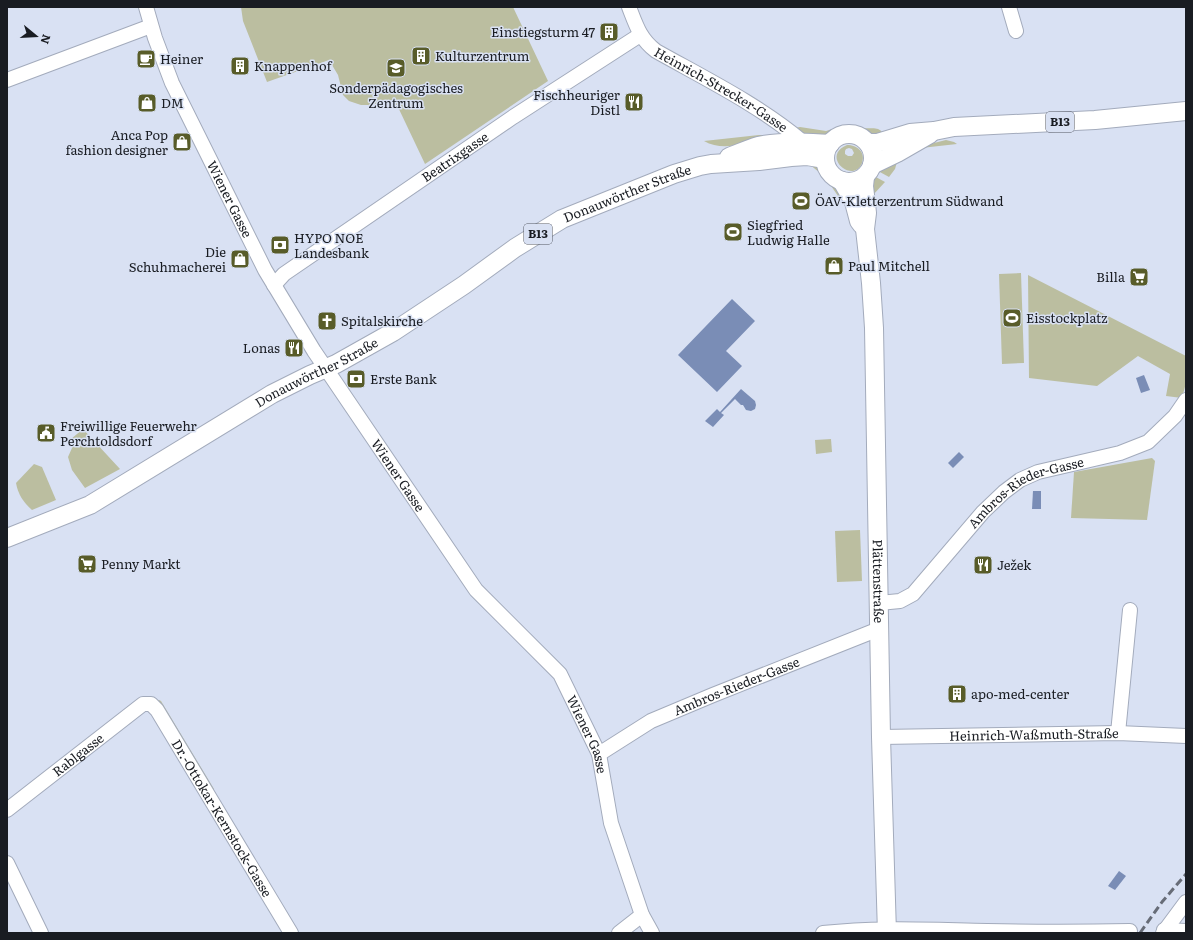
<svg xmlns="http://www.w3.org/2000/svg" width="1193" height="940" viewBox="0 0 1193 940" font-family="Literata,serif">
  <rect width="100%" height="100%" fill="#d9e1f3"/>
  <!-- green -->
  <g fill="#bbbea0" fill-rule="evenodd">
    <path d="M241,7h272l35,74 -123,83 -28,-59h-36l-12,-4 -6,-6 -5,-20 -9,-15 -62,22 -24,-61z"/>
    <path d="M844,126c8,-1 13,1 20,2 8,1 14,-2 19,5l-13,2 -12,-7h-13z"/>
    <path d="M800,127l26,4 10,-3 1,2 -15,6 -14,1 -13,-9z"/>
    <path d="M759,135h6l2,2c-20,6 -44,15 -63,4z"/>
    <path d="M946,140l8,2 3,2 -36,4 13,-5z"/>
    <path d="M847,145c10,0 19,7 15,18 -9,22 -42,-7 -15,-18zM849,148l3,1 2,4 -2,3h-4l-3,-2v-3l1,-2z"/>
    <path d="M897,162l-2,7 -6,8 -11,-6z"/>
    <path d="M809,164l5,1 8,5 7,9 6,4 7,16 -4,-3 -13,-19z"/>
    <path d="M874,176l11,6 -12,13 -3,-10z"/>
    <path d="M1021,273l3,90 -22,1 -3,-90z"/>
    <path d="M1028,275l158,81v27l-4,15 -16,-2 4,-22 -32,-18 -41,30 -68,-8z"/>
    <path d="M83,429l37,40 -35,19 -13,-18 -4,-13 4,-9 -1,-9z"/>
    <path d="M831,439l1,13 -16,2 -1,-14z"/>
    <path d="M1152,458l3,3 -8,59 -76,-2 3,-46z"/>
    <path d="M34,464l8,3 14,33 -24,10c-9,-8 -14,-16 -16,-27z"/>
    <path d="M860,530l2,51 -25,1 -2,-51z"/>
    <path d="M159,700l2,1 53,88 -2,4 -55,-91z"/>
  </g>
  <!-- water -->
  <g fill="#7a8db6">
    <path d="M732,299l23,22 -29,30 16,15 -25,26 -39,-37z"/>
    <path d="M1144,375l6,15 -9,3 -5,-15z"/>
    <path d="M741,389l14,12 1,4 -1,4 -4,2 -5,-1 -3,-5h-2l-6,-6 -14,14 3,2 -11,12 -8,-6 12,-12 3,3z"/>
    <path d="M959,452l5,5 -11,11 -5,-5z"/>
    <path d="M1033,491h8v18h-9z"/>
    <path d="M1119,871l7,5 -11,14 -7,-4z"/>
  </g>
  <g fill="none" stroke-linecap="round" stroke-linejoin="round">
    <defs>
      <g id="minor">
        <path id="s1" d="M146,7l9,31 17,45 93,187 49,81 162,239 84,84 39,80 12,69 31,92 10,18"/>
        <path id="s2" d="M629,7c7,18 11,32 27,44 50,28 103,54 147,91"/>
        <path d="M1009,7l7,24"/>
        <path d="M7,80l144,-54"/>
        <path id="s3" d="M274,285l10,-11 229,-157 127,-82"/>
        <path id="s4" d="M879,603l21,-2 13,-7 70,-82 21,-20 16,-12 18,-8 82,-19 28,-11 27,-26 11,-16"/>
        <path d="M1118,733l12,-123"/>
        <path id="s5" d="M881,737l237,-4 68,3"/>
        <path id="s6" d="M599,754l52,-33 62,-26 166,-66"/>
        <path id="s7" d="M7,810l136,-106h8l6,6 134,223"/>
        <path d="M7,863l34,70"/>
        <path d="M1164,930l22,1"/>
        <path d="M619,933l23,-18"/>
        <path d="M823,933c54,-6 109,-3 164,-2 48,1 96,1 143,0"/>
        <path d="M1163,933l23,-31"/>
      </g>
      <g id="major">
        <circle cx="849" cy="158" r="24"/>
        <path d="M868,143h9l33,-10 24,-2 20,-4 141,-7 91,-9"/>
        <path d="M729,157c9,-3 19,-8 29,-11 23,-5 48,-4 72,-2"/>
        <path d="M872,165l25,-12 33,-19"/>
        <path id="s8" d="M865,177l-1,9 3,27 -2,16 6,54 3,45 7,409 6,196"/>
        <path d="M842,181l12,21 5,19 3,4"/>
        <path id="s9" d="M7,538l83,-33 182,-111 38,-19 26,-11 57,-32 71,-47 51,-37 47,-29 112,-45 26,-8 11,-2 48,-3 32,-4 16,-1 18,3"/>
      </g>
    </defs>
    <!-- minor casing -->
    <use href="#minor" stroke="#a3abbc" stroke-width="16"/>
    <!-- major casing -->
    <use href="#major" stroke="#a3abbc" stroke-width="20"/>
    <!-- minor -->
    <use href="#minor" stroke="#fff" stroke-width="14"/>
    <!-- major -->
    <use href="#major" stroke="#fff" stroke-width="18"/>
    <!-- rail -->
    <path stroke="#676c77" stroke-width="3" stroke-dasharray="8 4" stroke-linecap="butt" d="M1140,933l22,-31 24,-28"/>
  </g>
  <!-- icons -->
  <defs>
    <symbol id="building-square" viewBox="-11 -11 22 22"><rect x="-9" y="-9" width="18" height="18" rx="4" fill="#585c29" stroke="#d9e1f3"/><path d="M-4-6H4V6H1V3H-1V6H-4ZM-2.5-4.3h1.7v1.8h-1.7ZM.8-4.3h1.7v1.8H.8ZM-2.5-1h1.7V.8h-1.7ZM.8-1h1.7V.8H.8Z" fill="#fff"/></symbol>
    <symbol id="cafe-square" viewBox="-11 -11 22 22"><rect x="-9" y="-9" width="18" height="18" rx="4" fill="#585c29" stroke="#d9e1f3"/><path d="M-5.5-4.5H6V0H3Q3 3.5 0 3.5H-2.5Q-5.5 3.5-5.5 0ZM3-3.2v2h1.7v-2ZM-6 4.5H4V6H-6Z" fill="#fff"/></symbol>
    <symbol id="school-square" viewBox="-11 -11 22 22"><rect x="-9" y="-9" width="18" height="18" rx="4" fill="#585c29" stroke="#d9e1f3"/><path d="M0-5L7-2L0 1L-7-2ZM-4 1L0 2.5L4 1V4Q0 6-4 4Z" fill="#fff"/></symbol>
    <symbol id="restaurant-square" viewBox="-11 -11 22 22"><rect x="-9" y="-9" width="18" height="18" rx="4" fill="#585c29" stroke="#d9e1f3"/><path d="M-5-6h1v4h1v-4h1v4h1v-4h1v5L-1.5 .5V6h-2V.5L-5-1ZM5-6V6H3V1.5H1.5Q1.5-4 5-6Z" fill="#fff"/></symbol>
    <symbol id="shop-square" viewBox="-11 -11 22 22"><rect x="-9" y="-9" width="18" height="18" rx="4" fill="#585c29" stroke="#d9e1f3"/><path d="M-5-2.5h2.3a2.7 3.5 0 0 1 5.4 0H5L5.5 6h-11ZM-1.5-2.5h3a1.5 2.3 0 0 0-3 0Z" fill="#fff"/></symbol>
    <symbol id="stadium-square" viewBox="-11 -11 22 22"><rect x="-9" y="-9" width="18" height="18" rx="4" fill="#585c29" stroke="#d9e1f3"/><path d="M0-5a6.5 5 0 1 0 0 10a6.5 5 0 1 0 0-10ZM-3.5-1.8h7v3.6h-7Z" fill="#fff"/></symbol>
    <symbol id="bank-square" viewBox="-11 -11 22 22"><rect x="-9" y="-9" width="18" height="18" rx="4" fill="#585c29" stroke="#d9e1f3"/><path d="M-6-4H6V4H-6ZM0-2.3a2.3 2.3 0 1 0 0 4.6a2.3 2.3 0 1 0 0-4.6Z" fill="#fff"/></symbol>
    <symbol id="supermarket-square" viewBox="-11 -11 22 22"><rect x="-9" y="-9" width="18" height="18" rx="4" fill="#585c29" stroke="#d9e1f3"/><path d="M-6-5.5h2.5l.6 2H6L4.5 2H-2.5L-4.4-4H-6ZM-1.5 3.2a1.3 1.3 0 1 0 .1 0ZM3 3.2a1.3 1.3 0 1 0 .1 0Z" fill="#fff"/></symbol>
    <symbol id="church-square" viewBox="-11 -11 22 22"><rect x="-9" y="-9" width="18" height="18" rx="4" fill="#585c29" stroke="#d9e1f3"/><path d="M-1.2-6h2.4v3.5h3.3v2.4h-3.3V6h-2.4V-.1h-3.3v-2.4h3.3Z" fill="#fff"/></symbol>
    <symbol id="civic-square" viewBox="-11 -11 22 22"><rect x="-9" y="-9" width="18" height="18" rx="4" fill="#585c29" stroke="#d9e1f3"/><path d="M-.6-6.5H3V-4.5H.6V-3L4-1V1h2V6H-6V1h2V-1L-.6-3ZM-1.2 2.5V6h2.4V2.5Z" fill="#fff"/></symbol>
  </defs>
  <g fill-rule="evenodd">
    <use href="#building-square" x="598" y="21" width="22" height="22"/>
    <use href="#building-square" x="410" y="45" width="22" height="22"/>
    <use href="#cafe-square" x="135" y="48" width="22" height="22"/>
    <use href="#building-square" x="229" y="55" width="22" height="22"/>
    <use href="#school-square" x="385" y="57" width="22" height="22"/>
    <use href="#restaurant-square" x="623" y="91" width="22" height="22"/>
    <use href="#shop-square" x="136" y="92" width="22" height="22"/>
    <use href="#shop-square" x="171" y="131" width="22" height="22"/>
    <use href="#stadium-square" x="790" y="190" width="22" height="22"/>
    <use href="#stadium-square" x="722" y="221" width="22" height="22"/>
    <use href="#bank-square" x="269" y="234" width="22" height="22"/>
    <use href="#shop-square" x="229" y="248" width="22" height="22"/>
    <use href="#shop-square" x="823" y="255" width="22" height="22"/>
    <use href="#supermarket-square" x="1128" y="266" width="22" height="22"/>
    <use href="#stadium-square" x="1001" y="307" width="22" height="22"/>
    <use href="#church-square" x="316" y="310" width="22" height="22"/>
    <use href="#restaurant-square" x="283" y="337" width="22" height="22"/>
    <use href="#bank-square" x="345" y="368" width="22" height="22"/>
    <use href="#civic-square" x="35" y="422" width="22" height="22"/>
    <use href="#supermarket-square" x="76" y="553" width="22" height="22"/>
    <use href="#restaurant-square" x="972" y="554" width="22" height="22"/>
    <use href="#building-square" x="946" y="683" width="22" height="22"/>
  </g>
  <g text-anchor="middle" stroke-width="3" stroke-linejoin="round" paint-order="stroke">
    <!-- shield labels -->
    <g fill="#d9e1f3" stroke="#535761" stroke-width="1">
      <rect x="1046" y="112" width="28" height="20" rx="3"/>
      <rect x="524" y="224" width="28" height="20" rx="3"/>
    </g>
    <g font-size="12" font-weight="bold" fill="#191c22">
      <text x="1060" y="126">B13</text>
      <text x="538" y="238">B13</text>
    </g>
    <!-- poi labels -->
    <g font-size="13" fill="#191c22" stroke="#d9e1f3" text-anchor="start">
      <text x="595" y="37" text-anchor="end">Einstiegsturm 47</text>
      <text x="435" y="61">Kulturzentrum</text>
      <text x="160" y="64">Heiner</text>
      <text x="254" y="71">Knappenhof</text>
      <text x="396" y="93" text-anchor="middle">Sonderpädagogisches<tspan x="396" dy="15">Zentrum</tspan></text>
      <text x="620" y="100" text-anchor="end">Fischheuriger<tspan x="620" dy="15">Distl</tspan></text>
      <text x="161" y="108">DM</text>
      <text x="168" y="140" text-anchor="end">Anca Pop<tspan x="168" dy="15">fashion designer</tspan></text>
      <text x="815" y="206">ÖAV-Kletterzentrum Südwand</text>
      <text x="747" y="230">Siegfried<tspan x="747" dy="15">Ludwig Halle</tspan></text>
      <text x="294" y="243">HYPO NOE<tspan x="294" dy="15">Landesbank</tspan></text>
      <text x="226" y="257" text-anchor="end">Die<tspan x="226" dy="15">Schuhmacherei</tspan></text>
      <text x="848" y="271">Paul Mitchell</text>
      <text x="1125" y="282" text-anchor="end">Billa</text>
      <text x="1026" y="323">Eisstockplatz</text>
      <text x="341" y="326">Spitalskirche</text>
      <text x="280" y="353" text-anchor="end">Lonas</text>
      <text x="370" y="384">Erste Bank</text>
      <text x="60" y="431">Freiwillige Feuerwehr<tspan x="60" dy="15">Perchtoldsdorf</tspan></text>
      <text x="101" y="569">Penny Markt</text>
      <text x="997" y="570">Ježek</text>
      <text x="971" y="699">apo-med-center</text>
    </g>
    <!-- street labels -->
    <g font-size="13" fill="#191c22" stroke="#d9e1f3">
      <text dy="5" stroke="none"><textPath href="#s2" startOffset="128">Heinrich-Strecker-Gasse</textPath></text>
      <text dy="5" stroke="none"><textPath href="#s3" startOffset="222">Beatrixgasse</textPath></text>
      <text dy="5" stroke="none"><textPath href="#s9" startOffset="712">Donauwörther Straße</textPath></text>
      <text dy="5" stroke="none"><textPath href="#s1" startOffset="210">Wiener Gasse</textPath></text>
      <text dy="5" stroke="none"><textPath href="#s9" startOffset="352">Donauwörther Straße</textPath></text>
      <text dy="5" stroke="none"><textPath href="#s1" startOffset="534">Wiener Gasse</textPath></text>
      <text dy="5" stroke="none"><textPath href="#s4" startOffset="192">Ambros-Rieder-Gasse</textPath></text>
      <text dy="5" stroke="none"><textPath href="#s8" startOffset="405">Plättenstraße</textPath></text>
      <text dy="5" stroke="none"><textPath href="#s6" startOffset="154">Ambros-Rieder-Gasse</textPath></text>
      <text dy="5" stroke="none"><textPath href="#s1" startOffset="858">Wiener Gasse</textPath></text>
      <text dy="5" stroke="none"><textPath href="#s5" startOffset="153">Heinrich-Waßmuth-Straße</textPath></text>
      <text dy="5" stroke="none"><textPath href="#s7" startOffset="90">Rablgasse</textPath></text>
      <text dy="5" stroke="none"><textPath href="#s7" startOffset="315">Dr.-Ottokar-Kernstock-Gasse</textPath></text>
    </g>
  </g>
  <!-- border -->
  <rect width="1193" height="940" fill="none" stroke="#191c22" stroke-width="16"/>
  <!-- north arrow -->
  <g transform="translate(36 36) rotate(108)" stroke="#d9e1f3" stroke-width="3" paint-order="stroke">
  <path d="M0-3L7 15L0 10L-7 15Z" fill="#191c22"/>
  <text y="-6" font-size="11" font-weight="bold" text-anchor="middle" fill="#191c22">N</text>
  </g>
</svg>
